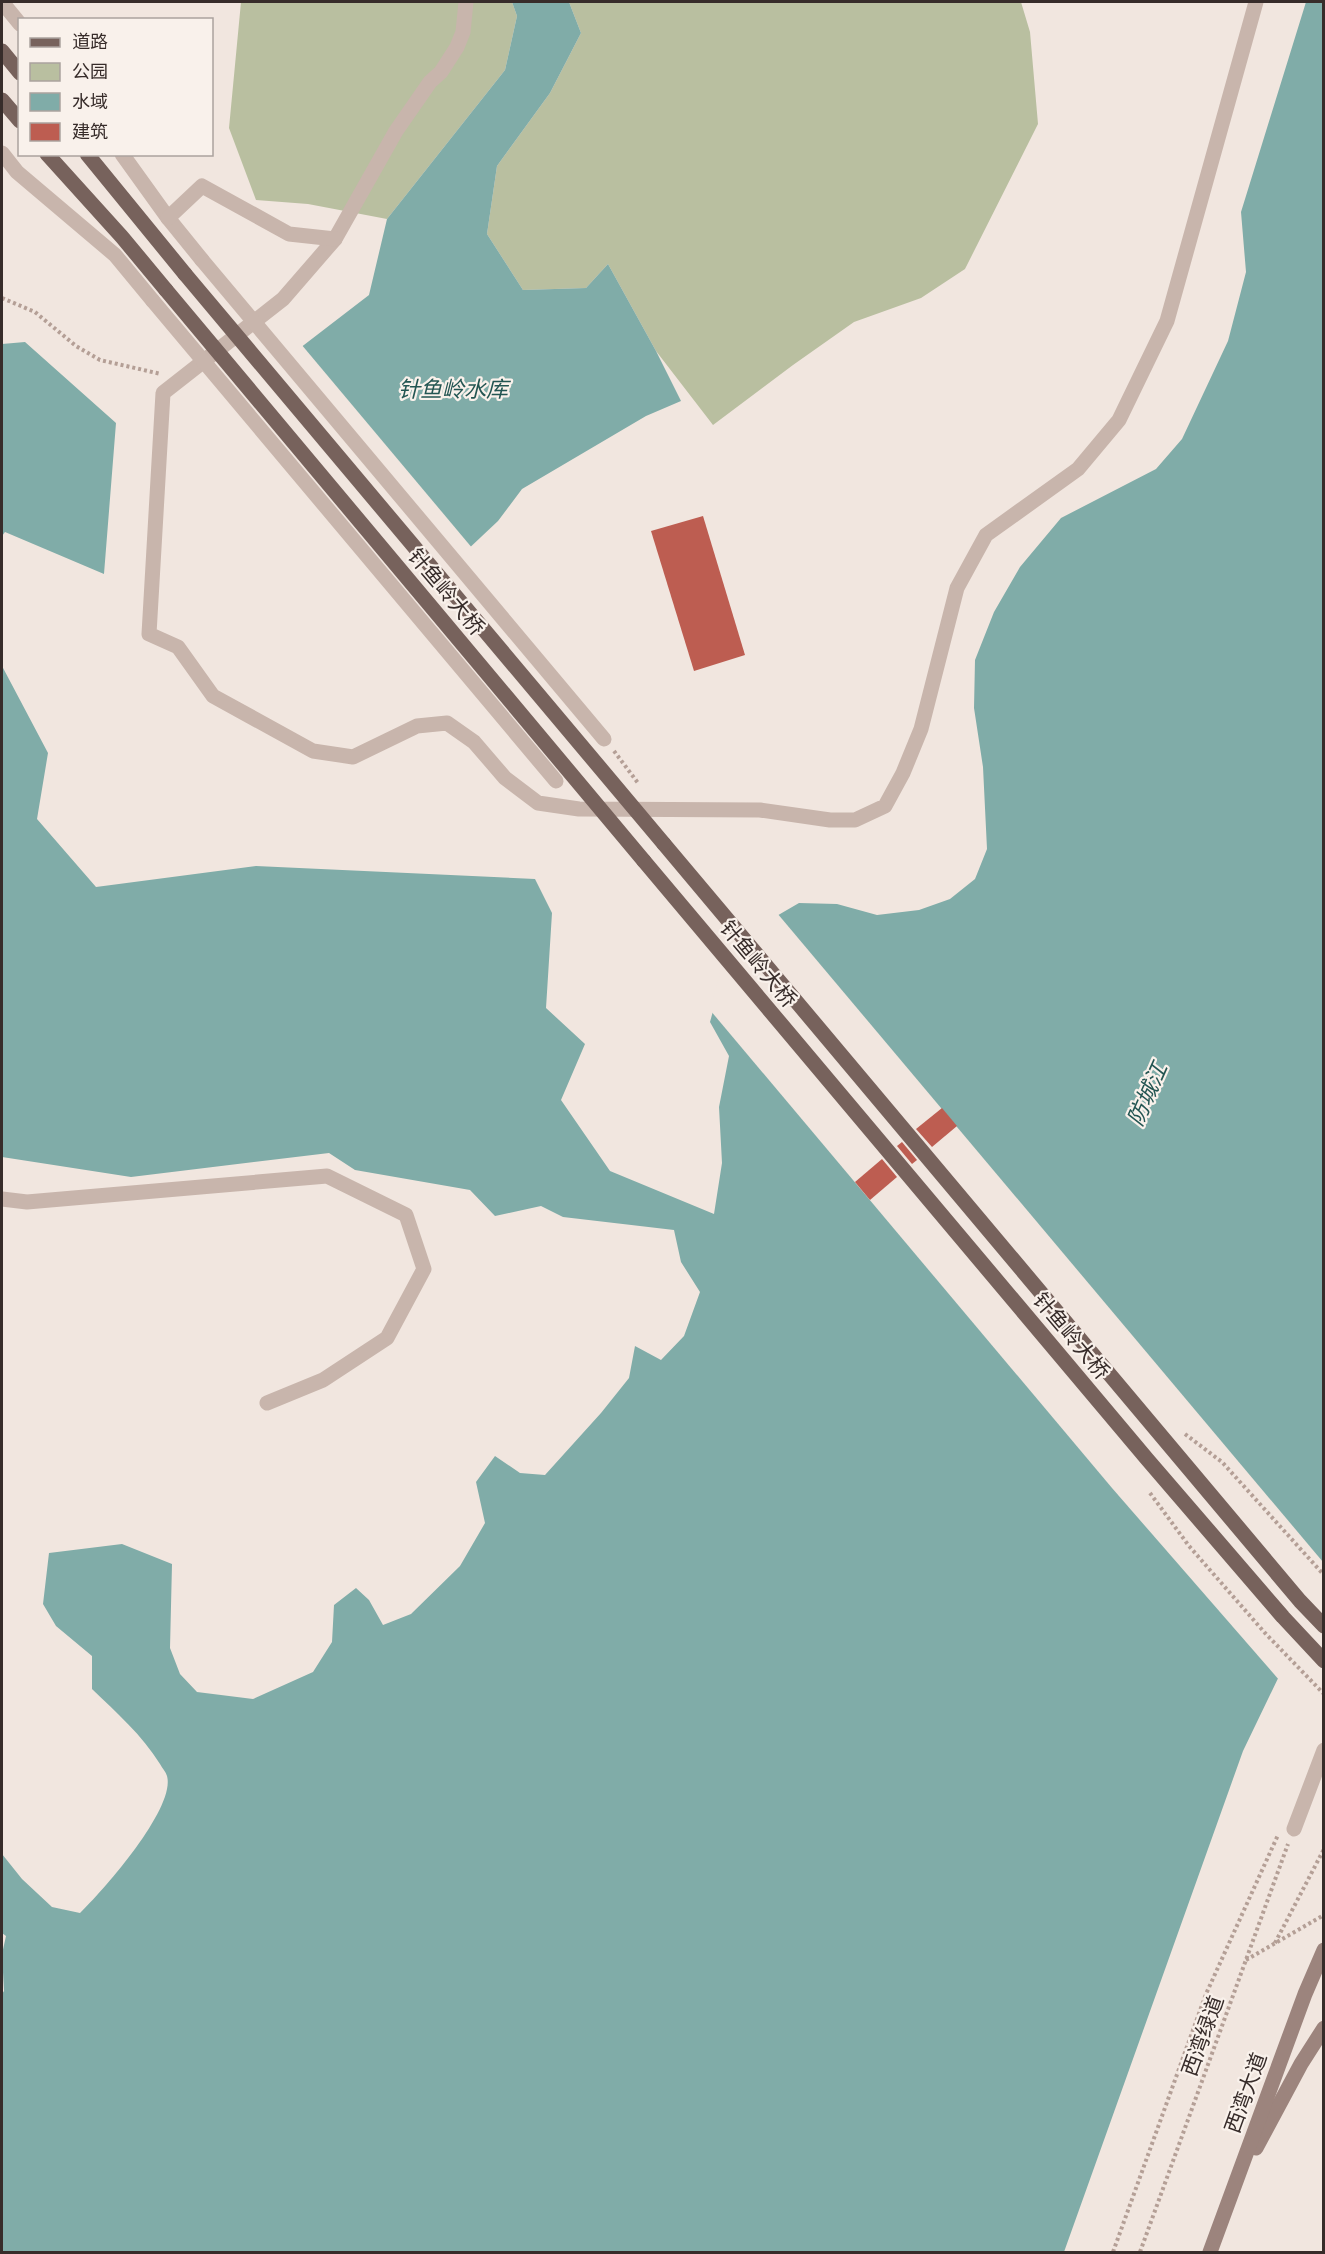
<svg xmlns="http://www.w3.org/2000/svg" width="1325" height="2254" viewBox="0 0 1325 2254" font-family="Mulish,'Noto Sans SC',sans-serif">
  <rect width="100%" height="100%" fill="#f1e6df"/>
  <!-- green -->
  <g fill="#b9bfa0">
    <path d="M241,2h271l5,14 -12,54 -118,149 -79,-15 -52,-4 -27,-72z"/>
    <path d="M569,2h452l9,30 8,92 -73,145 -44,29 -67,24 -61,43 -80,60 -57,-74 -48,-87 -22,24 -63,2 -36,-56 10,-68 53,-73 31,-60z"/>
  </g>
  <!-- water -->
  <g fill="#80aca8">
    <path d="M512,2h57l12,31 -31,60 -53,73 -10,68 36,56 63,-2 22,-24 48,87 25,50 -35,15 -124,73 -24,32 -51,48 -173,-201 95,-73 18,-76 118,-149 12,-54z"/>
    <path d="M1306,2h17v1583l-80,166 -179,501h-1062v-258l2,-3 -2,-37 4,-18 -4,-3v-79l20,25 30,28 28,6c23,-22 96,-105 87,-137 -1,-4 -5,-8 -7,-12 -18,-29 -43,-51 -68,-75v-33l-36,-30 -13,-22 6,-51 73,-9 50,20 -2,84 10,26 17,18 56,7 60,-27 19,-30 2,-37 22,-17 13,12 14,25 28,-11 49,-48 25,-43 -9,-41 19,-26 25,17 25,2 56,-62 28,-35 6,-32 26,14 23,-24 16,-44 -19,-30 -7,-32 -111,-13 -22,-11 -46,10 -25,-26 -115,-20 -26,-17 -198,24 -129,-20v-491l46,87 -11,66 59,68 160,-21 279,13 17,34 -6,95 39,36 -24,56 49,71 104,43 8,-51 -3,-56 10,-51 -19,-34 22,-80 67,-39 38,1 40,11 42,-5 31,-11 25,-20 12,-30 -4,-82 -9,-59 1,-48 19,-48 26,-45 41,-49 95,-49 26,-30 46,-98 18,-69 -5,-60z"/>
    <path d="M25,342l91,81 -12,151 -99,-42 -3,4v-192z"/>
  </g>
  <!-- pier -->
  <g fill="#f1e6df">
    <path d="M301,344l172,205 -24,23 -4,-1 -173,-201v-4z"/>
    <path d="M777,913l546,649 1,29 -44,90 -168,-193 -402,-478 19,-70z"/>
  </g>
  <!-- building -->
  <g fill="#bd5d51">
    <path d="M703,516l42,139 -51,16 -43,-140z"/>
    <path d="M942,1108l15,18 -25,21 -16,-18z"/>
    <path d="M902,1142l15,18 -5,4 -15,-18z"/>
    <path d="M882,1159l15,18 -27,23 -15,-18z"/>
  </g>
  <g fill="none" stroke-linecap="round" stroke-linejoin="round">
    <!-- path -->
    <g stroke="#b49f96" stroke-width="4" stroke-dasharray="3 3" stroke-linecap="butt">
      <path d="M2,298l33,14 41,34 24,14 61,14"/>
      <path d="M1185,1434l37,28 102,113"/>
      <path d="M1150,1493l39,53 76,87 59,61"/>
      <path d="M1275,1943l49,-94"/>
      <path d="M1246,1960l78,-45"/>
      <path d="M1113,2252l93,-258 72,-159"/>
      <path d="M1140,2252l148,-408"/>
    </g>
    <!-- street -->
    <g stroke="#c8b5ac" stroke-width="15">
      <path d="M2,2l18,22"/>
      <path d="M466,2l-3,30 -6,15 -16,25 -11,10 -34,49 -61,108 -52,60 -120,94 -14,241 29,13 35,49 100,55 40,6 64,-31 30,-3 27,19 31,36 33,25 41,6 181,1 70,10h25l30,-14 18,-33 18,-44 36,-141 29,-53 92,-66 41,-49 48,-99 89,-319"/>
      <path d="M2,153l15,19 98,83 38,46"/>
      <path d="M122,154l46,64 34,42"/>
      <path d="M168,218l34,-32 87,48 46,5"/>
      <path d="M2,1199l25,3 300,-26 79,39 18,54 -37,69 -64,42 -56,23"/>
      <path d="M1294,1829l30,-79"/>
    </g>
    <!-- secondary -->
    <g stroke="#9c847d" stroke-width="15">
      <path d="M1256,2148l45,-84 23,-36"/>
      <path d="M1210,2252l95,-258 19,-44"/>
    </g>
    <!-- primary -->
    <g stroke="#77625c" stroke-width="15">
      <path d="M2,51l18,22"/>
      <path d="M2,100l18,21"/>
      <path d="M47,154l75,83 44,53"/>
      <path d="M87,154l98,120"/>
      <path d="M664,844l636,757 24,25"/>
      <path d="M644,861l503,598 136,158 41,44"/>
    </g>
    <!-- path-bridge -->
    <path stroke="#b49f96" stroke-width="4" stroke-dasharray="3 3" stroke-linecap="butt" d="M614,751l24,32"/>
    <!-- street-bridge -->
    <g stroke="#c8b5ac" stroke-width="15">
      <path d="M202,260l402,479"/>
      <path d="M153,301l403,480"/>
    </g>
    <!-- primary-bridge -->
    <g stroke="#77625c" stroke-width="15">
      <path d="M185,274l479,570"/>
      <path d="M166,290l478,571"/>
    </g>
  </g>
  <g text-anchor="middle" stroke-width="4.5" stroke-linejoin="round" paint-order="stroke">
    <!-- street labels -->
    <g font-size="21" fill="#372c2a" stroke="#f9f1eb">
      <text transform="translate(446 592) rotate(50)" y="7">针鱼岭大桥</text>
      <text transform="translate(758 964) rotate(50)" y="7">针鱼岭大桥</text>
      <text transform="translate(1071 1336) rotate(50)" y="7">针鱼岭大桥</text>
      <text transform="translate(1203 2036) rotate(-70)" y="7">西湾绿道</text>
      <text transform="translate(1246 2093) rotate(-70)" y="7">西湾大道</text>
    </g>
    <!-- water labels -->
    <g font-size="22" font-style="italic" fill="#235552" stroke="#f9f1eb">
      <text x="453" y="397">针鱼岭水库</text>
      <text transform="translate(1147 1094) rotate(-66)" y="8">防城江</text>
    </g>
  </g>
  <!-- border -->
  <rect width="1325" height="2254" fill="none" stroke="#372c2a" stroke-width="6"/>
  <!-- legend -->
  <rect x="18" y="18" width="195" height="138" fill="#f9f1eb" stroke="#aba29e" stroke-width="1.5"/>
  <rect x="30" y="38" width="30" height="9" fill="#77625c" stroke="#aba29e" stroke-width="1.5"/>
  <text x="72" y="48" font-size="18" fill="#372c2a">道路</text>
  <rect x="30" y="63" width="30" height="18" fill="#b9bfa0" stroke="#aba29e" stroke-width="1.5"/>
  <text x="72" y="78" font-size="18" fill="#372c2a">公园</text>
  <rect x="30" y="93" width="30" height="18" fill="#80aca8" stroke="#aba29e" stroke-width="1.5"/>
  <text x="72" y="108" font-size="18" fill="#372c2a">水域</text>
  <rect x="30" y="123" width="30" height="18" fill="#bd5d51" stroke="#aba29e" stroke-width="1.5"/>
  <text x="72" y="138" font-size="18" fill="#372c2a">建筑</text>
</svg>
